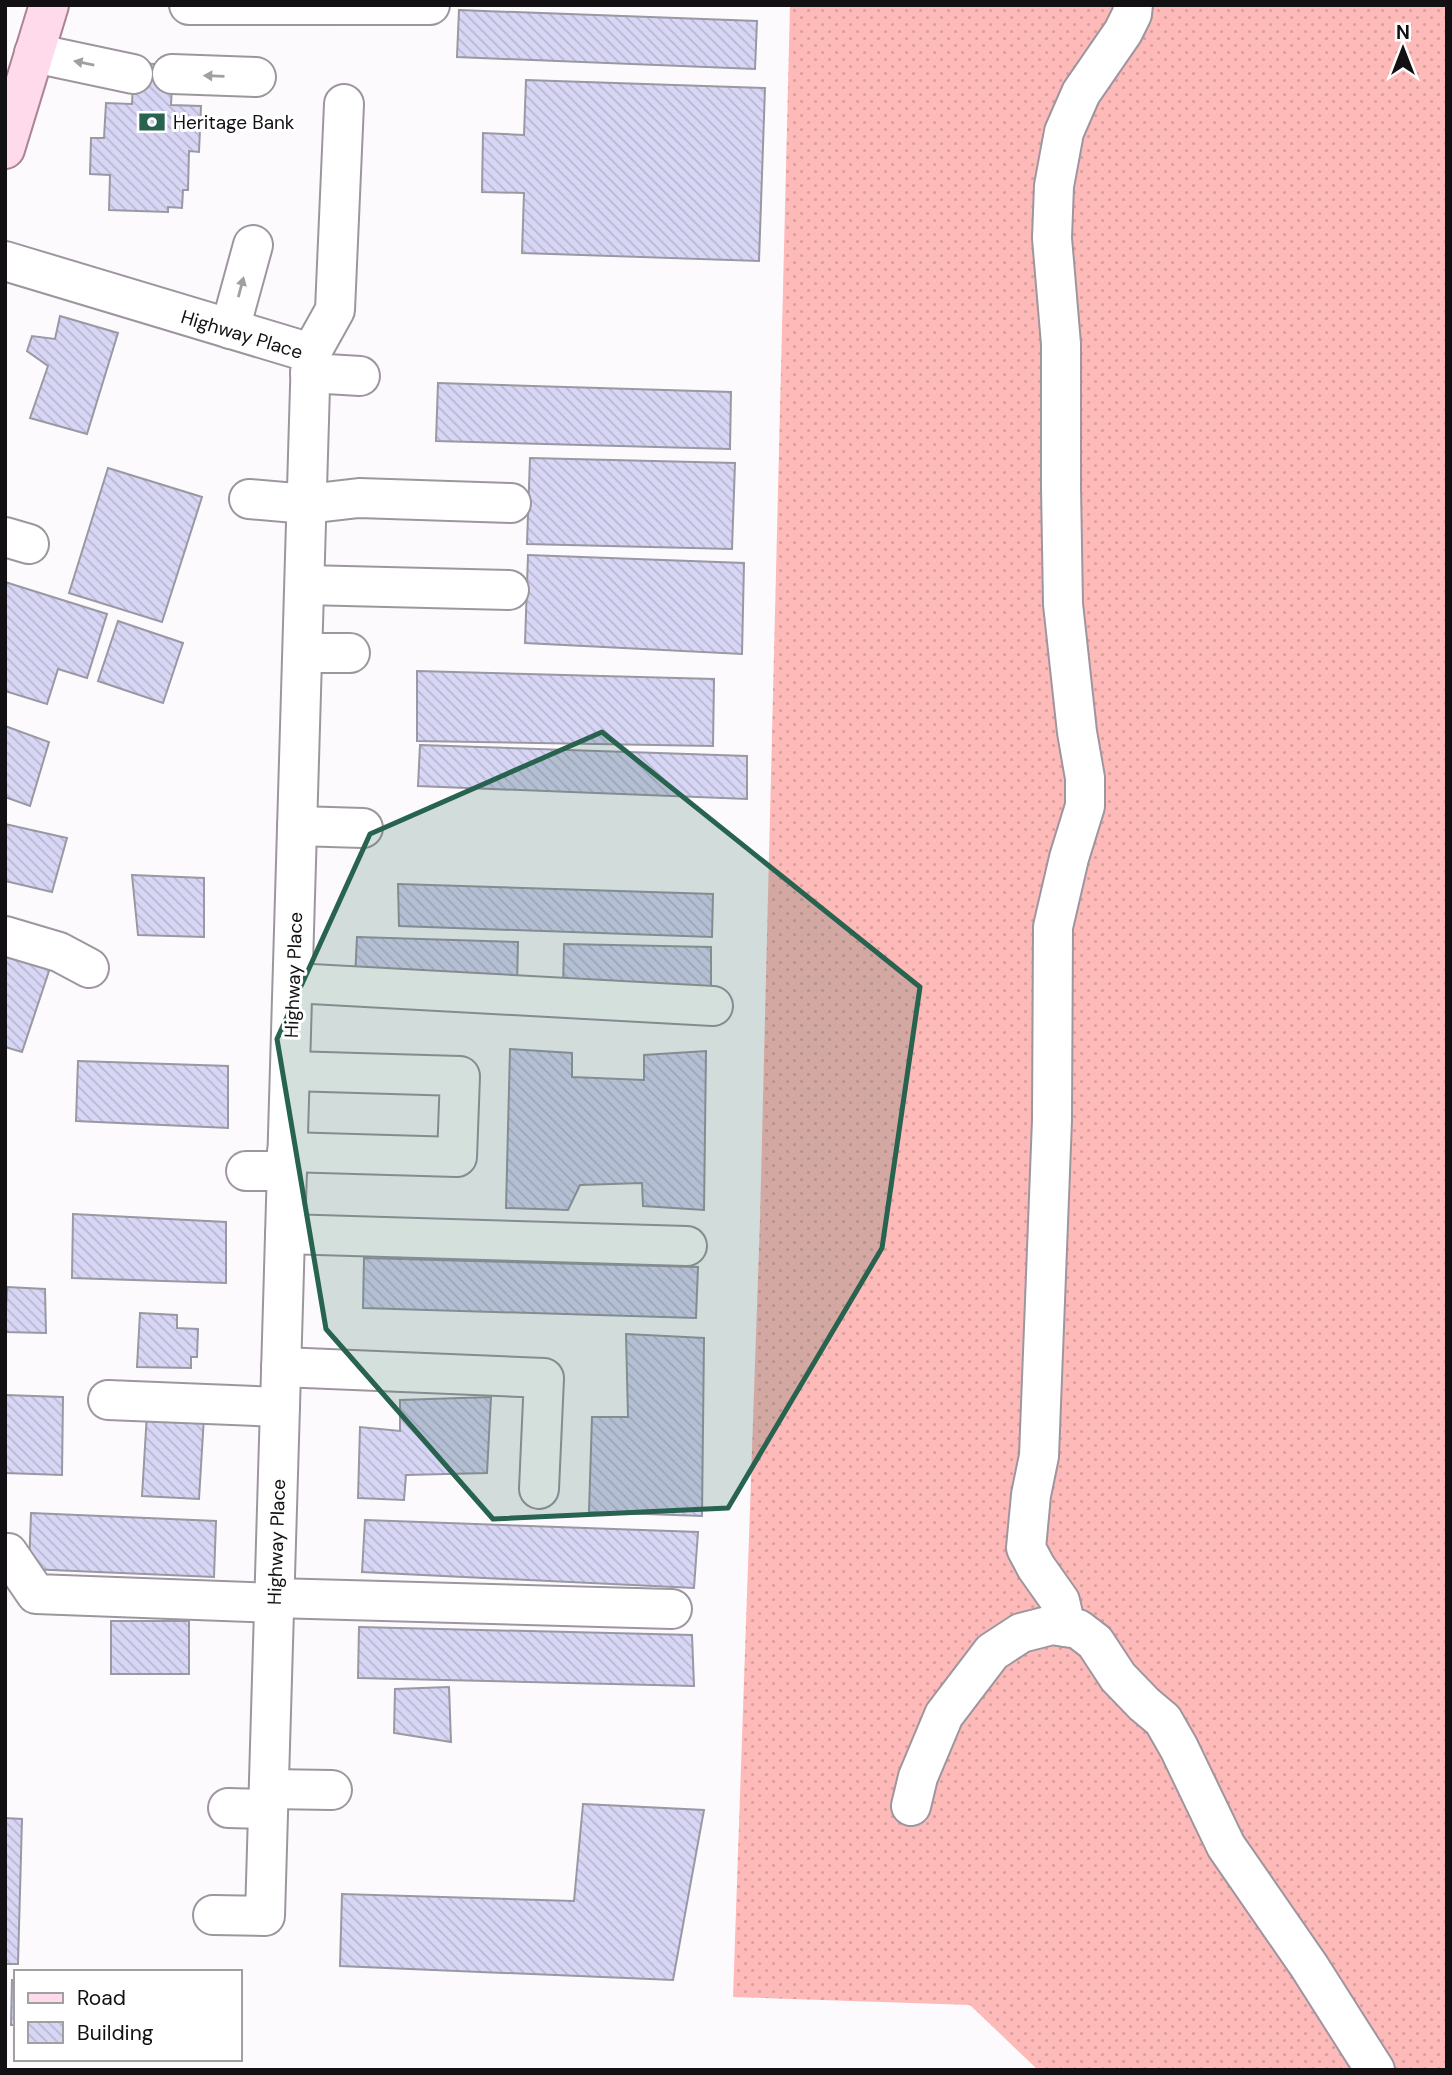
<svg xmlns="http://www.w3.org/2000/svg" width="1452" height="2075" viewBox="0 0 1452 2075" font-family="'DM Sans',sans-serif">
  <defs>
    <pattern id="grass-dots" width="8" height="8" patternUnits="userSpaceOnUse" patternTransform="scale(1.75)"><rect width="8" height="8" fill="#febab8"/><path d="M2 2h.1M6 6h.1" fill="none" stroke="#d99f9d" stroke-width="1.8" stroke-linecap="round"/></pattern>
    <pattern id="building-back-hatch" width="6" height="6" patternUnits="userSpaceOnUse" patternTransform="scale(1.75)"><rect width="6" height="6" fill="#d8d6f5"/><path d="M-1 5l2 2M0 0l6 6M5-1l2 2" fill="none" stroke="#b8b7d1"/></pattern>
  </defs>
  <rect width="100%" height="100%" fill="#fdfafe"/>
  <!-- grass -->
  <path fill="url(#grass-dots)" d="M790,5h657v2065h-409l-68,-65 -237,-8 27,-777z"/>
  <!-- building -->
  <g fill="url(#building-back-hatch)" stroke="#9998a3" stroke-width="2">
    <path d="M459,10l298,11 -2,48 -298,-12z"/>
    <path d="M134,63l39,2 -2,40 30,1 -2,46 -10,-1 -1,39h-5l-1,18 -14,-1v5l-59,-2 1,-35 -20,-1 1,-36h13l2,-35 26,1z"/>
    <path d="M526,80l239,8 -6,173 -237,-8 2,-60 -42,-1 1,-59 41,2z"/>
    <path d="M60,316l58,17 -31,101 -57,-16 18,-52 -21,-15 5,-15 23,3z"/>
    <path d="M438,383l293,9 -1,57 -294,-8z"/>
    <path d="M530,458l205,5 -3,86 -205,-5z"/>
    <path d="M108,468l94,29 -40,125 -93,-29z"/>
    <path d="M528,555l216,8 -2,91 -217,-11z"/>
    <path d="M5,582l102,32 -20,64 -29,-9 -11,35 -42,-13z"/>
    <path d="M118,621l65,22 -20,60 -65,-22z"/>
    <path d="M417,671l297,8 -1,67 -296,-5z"/>
    <path d="M5,726l44,16 -19,64 -25,-9z"/>
    <path d="M420,745l327,11v43l-329,-13z"/>
    <path d="M5,824l62,14 -15,54 -47,-11z"/>
    <path d="M132,875l72,3v59l-66,-2z"/>
    <path d="M398,884l315,10 -1,43 -313,-11z"/>
    <path d="M357,937l161,5 -1,43 -162,-6z"/>
    <path d="M564,944l147,3v46l-148,-5z"/>
    <path d="M5,956l45,12 -28,84 -17,-5z"/>
    <path d="M510,1049l62,4v24l72,3v-25l62,-4 -2,159 -61,-4 -1,-23 -62,2 -12,25 -62,-2z"/>
    <path d="M78,1061l150,5v62l-152,-7z"/>
    <path d="M73,1214l153,8v61l-154,-5z"/>
    <path d="M364,1258l334,9 -2,51 -333,-10z"/>
    <path d="M7,1287l38,2 1,44 -41,-1z"/>
    <path d="M140,1313l37,2v13l21,1 -1,28h-6v11l-54,-1z"/>
    <path d="M626,1334l78,4 -2,178 -113,-4 3,-95h36z"/>
    <path d="M5,1395l58,2 -1,78 -57,-2z"/>
    <path d="M491,1397l-4,76 -81,2 -2,25 -46,-2 2,-71 40,4v-31z"/>
    <path d="M147,1413l57,4 -5,82 -57,-3z"/>
    <path d="M31,1513l185,8 -2,56 -185,-8z"/>
    <path d="M365,1520l333,12 -4,56 -332,-16z"/>
    <rect x="111" y="1621" width="78" height="53"/>
    <path d="M359,1627l333,8 2,51 -336,-8z"/>
    <path d="M449,1687l2,55 -57,-9 1,-44z"/>
    <path d="M583,1804l121,6 -31,170 -333,-14 2,-72 232,7z"/>
    <path d="M5,1818l17,1 -4,145h-13z"/>
    <path d="M12,1980h4v45h-5z"/>
  </g>
  <g fill="none" stroke-linecap="round" stroke-linejoin="round">
    <defs>
      <g id="minor">
        <path d="M189,5h146"/>
        <path d="M335,5h95"/>
        <path d="M34,53l99,21"/>
        <path d="M172,74l84,3"/>
        <path d="M5,261l306,92 -46,1563 -52,-1"/>
        <path d="M230,329l23,-84"/>
        <path d="M311,353l24,-43 9,-206"/>
        <path d="M310,373l50,3"/>
        <path d="M249,499l58,5 52,-6 152,5"/>
        <path d="M5,537l24,7"/>
        <path d="M305,585l204,5"/>
        <path d="M303,653h47"/>
        <path d="M297,826l66,2"/>
        <path d="M5,936l54,16 30,16"/>
        <path d="M293,983l420,23"/>
        <path d="M287,1152l170,5 3,-81 -170,-5"/>
        <path d="M246,1171h41"/>
        <path d="M285,1234l402,12"/>
        <path d="M281,1367l263,11 -5,111"/>
        <path d="M108,1400l172,7"/>
        <path d="M5,1553h3l28,41 238,9"/>
        <path d="M274,1598l398,11"/>
        <path d="M1066,1627l-6,-26 -24,-34 -10,-19 5,-53 8,-39 13,-336 1,-193 16,-69 16,-52v-28l-8,-46 -14,-128 -2,-116v-144l-9,-106 2,-52 10,-54 17,-39 42,-61 9,-18 1,-9"/>
        <path d="M269,1789l63,1"/>
        <path d="M911,1806l7,-29 26,-62 48,-63 29,-19 31,-8 26,4 17,13 23,35 26,27 19,16 16,28 47,98 83,120 66,104"/>
        <path d="M228,1808l40,1"/>
      </g>
      <path id="major" d="M5,149l44,-144"/>
    </defs>
    <!-- minor casing -->
    <use href="#minor" stroke="#9d969f" stroke-width="42"/>
    <!-- major casing -->
    <use href="#major" stroke="#ab8496" stroke-width="42"/>
    <!-- minor -->
    <use href="#minor" stroke="#fff" stroke-width="38"/>
    <!-- major -->
    <use href="#major" stroke="#fedaeb" stroke-width="38"/>
  </g>
  <!-- one-way arrows -->
  <defs><path id="oneway-solid" d="M-6-.8H1V-3.2L6.5 0L1 3.2V.8H-6Z" transform="scale(1.75)"/></defs>
  <g fill="#a09fa1">
    <use href="#oneway-solid" transform="translate(84 63) rotate(-168)"/>
    <use href="#oneway-solid" transform="translate(214 76) rotate(-178)"/>
    <use href="#oneway-solid" transform="translate(241 287) rotate(-75)"/>
  </g>
  <!-- marked area -->
  <path fill="#27634e" fill-opacity="0.2" stroke="#27634e" stroke-width="5" stroke-linejoin="round" d="M602,732l318,255 -38,261 -154,260 -235,11 -167,-190 -49,-290 93,-205z"/>
  <!-- icons -->
  <defs>
    <symbol id="bank-bare" viewBox="-9 -9 18 18"><path d="M-6-4H6V4H-6ZM0-2.3a2.3 2.3 0 1 0 0 4.6a2.3 2.3 0 1 0 0-4.6Z" fill="#27634e" stroke="#fff" stroke-width="2.5" paint-order="stroke"/></symbol>
  </defs>
  <g fill-rule="evenodd">
    <use href="#bank-bare" x="133" y="103" width="38" height="38"/>
  </g>
  <g text-anchor="middle" stroke-width="6" stroke-linejoin="round" paint-order="stroke">
    <!-- poi labels -->
    <g font-size="19" fill="#121013" stroke="#fff" text-anchor="start">
      <text x="173" y="129">Heritage Bank</text>
    </g>
    <!-- street labels -->
    <g font-size="19" fill="#121013" stroke="#fff">
      <text transform="translate(242 334) rotate(17)" y="7">Highway Place</text>
      <text transform="translate(293 975) rotate(-88)" y="7">Highway Place</text>
      <text transform="translate(276 1542) rotate(-88)" y="7">Highway Place</text>
    </g>
  </g>
  <!-- border -->
  <rect width="1452" height="2075" fill="none" stroke="#121013" stroke-width="14"/>
  <!-- legend -->
  <rect x="14" y="1970" width="228" height="91" fill="#ffffff" stroke="#a09fa1" stroke-width="2"/>
  <rect x="28" y="1993" width="35" height="10" fill="#fedaeb" stroke="#a09fa1" stroke-width="2"/>
  <text x="77" y="2005" font-size="21" fill="#121013">Road</text>
  <rect x="28" y="2022" width="35" height="21" fill="url(#building-back-hatch)" stroke="#a09fa1" stroke-width="2"/>
  <text x="77" y="2040" font-size="21" fill="#121013">Building</text>
  <!-- north arrow -->
  <g transform="translate(1403 49)" stroke="#ffffff" stroke-width="5" paint-order="stroke">
  <path d="M0-5L12 26L0 18L-12 26Z" fill="#121013"/>
  <text y="-10" font-size="19" font-weight="bold" text-anchor="middle" fill="#121013">N</text>
  </g>
</svg>
